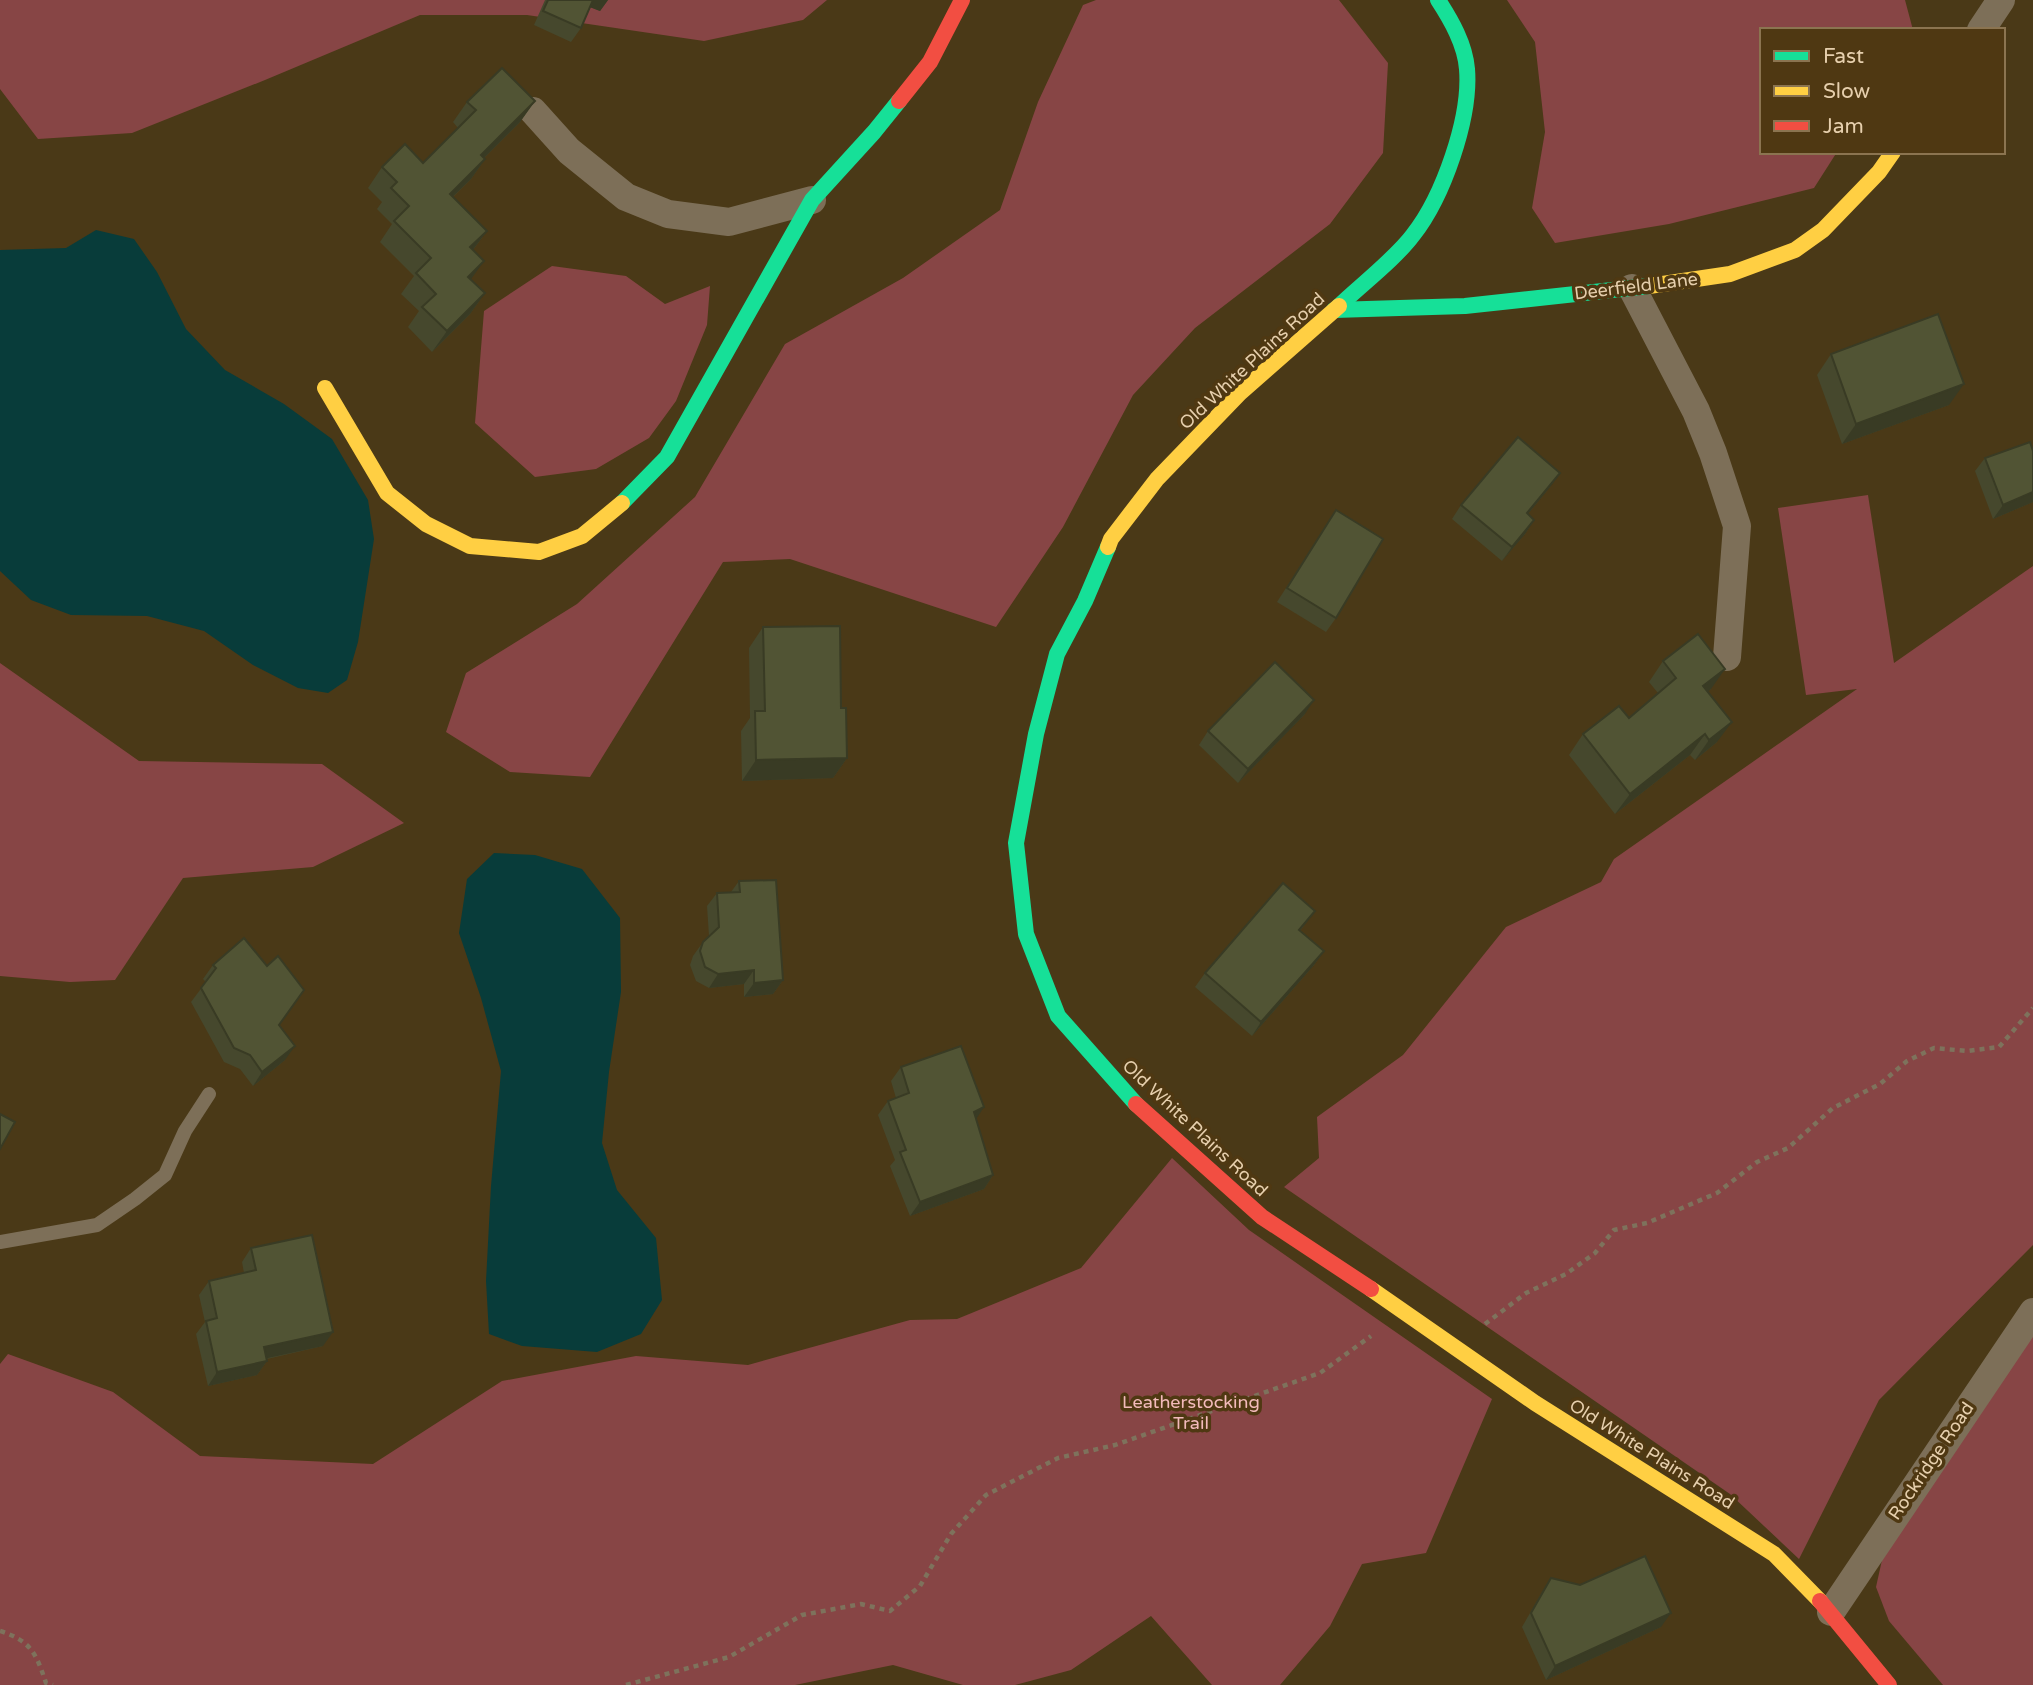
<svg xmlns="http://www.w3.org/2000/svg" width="2033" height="1685" viewBox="0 0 2033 1685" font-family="'Varela Round',sans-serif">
  <rect width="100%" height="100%" fill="#4a3917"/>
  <!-- green -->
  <g fill="#874545">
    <path d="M0,0h827l-24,20 -99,21 -177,-26h-107l-155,65 -133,53 -94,6 -38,-50z"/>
    <path d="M1096,0h243l49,63 -5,90 -53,71 -135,104 -62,67 -70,132 -67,100 -206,-68 -67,3 -133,215 -80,-5 -64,-40 20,-59 111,-69 118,-107 90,-153 118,-66 97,-68 38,-108 45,-97z"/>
    <path d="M1507,0h398l8,30h-151v122h75l-23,36 -145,36 -114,19 -23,-35 13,-76 -10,-90z"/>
    <path d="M552,266l74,10 39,28 45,-18 -3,39 -31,76 -27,37 -53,31 -61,8 -60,-54 9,-112z"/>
    <path d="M1868,495l26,168 139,-97v679l-154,155 -80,159 -69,-65 -446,-307 35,-29 -2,-41 86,-62 103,-128 95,-45 13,-23 243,-170 -51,6 -28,-187z"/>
    <path d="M0,663l139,98 183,3 82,59 -91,44 -130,11 -68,102 -45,2 -70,-6z"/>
    <path d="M1172,1158l77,72 243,169 -66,154 -64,11 -32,62 -50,59h-68l-61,-69 -80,54 -56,15h-52l-70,-20 -98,20h-795v-321l8,-10 105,38 87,64 173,8 129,-83 134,-25 112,9 162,-45 47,-1 124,-51z"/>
    <path d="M2033,1335v350h-90l-54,-64 -13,-34 8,-36z"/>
  </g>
  <!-- water -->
  <g fill="#083c3a">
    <path d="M96,230l38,9 23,33 29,57 39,41 59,34 48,35 36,61 6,39 -16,103 -11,38 -19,13 -30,-5 -45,-23 -49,-34 -57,-15 -76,-1 -40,-15 -31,-29v-321l66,-2z"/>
    <path d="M494,853l41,2 47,14 38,49 1,74 -12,80 -7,71 15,47 39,48 6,62 -21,34 -44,18 -75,-6 -33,-12 -3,-53 5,-95 10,-115 -20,-73 -22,-65 8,-54z"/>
  </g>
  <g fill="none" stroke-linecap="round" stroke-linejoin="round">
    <!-- path -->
    <g stroke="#7e725c" stroke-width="4.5" stroke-dasharray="5 5" stroke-linecap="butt">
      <path d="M1485,1324l41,-31 40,-19 29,-21 19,-23 33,-7 70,-30 40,-31 31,-14 45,-40 47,-24 27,-23 27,-13 33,3 32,-4 34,-39"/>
      <path d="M0,1631c31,10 36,22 46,52l7,2"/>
      <path d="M626,1685l103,-28 73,-42 59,-11 29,7 30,-25 31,-52 35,-39 72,-37 57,-13 205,-72 51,-37"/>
    </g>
    <!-- lane -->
    <path stroke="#7d6f58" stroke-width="14" d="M0,1242l97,-17 38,-26 30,-24 20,-44 24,-37"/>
    <!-- street -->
    <g stroke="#7d6f58" stroke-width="28">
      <path d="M1981,30l20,-30"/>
      <path d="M533,111l36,40 57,46 42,17 61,8 83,-22"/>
      <path d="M1632,288l64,123 17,42 24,73 -10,131"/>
      <path d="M1831,1612l202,-300"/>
    </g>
    <!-- fast -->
    <g stroke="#16e098" stroke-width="16">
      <path d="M1339,306c22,-21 57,-48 74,-71 30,-38 58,-117 54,-166 -2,-25 -16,-49 -29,-69"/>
      <path d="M1334,310l131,-4 184,-20"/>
      <path d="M622,503l45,-46 145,-257 62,-68 25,-31"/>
      <path d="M1108,547l-23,54 -28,53 -21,80 -20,109 10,91 32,82 78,88"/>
    </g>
    <!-- slow -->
    <g stroke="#ffcf43" stroke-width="16">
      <path d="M1649,286l81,-12 65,-24 28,-20 56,-58 14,-20"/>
      <path d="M325,388l62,105 39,31 44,22 69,6 43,-16 40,-33"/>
      <path d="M1108,547l3,-8 46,-60 83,-86 99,-87"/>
      <path d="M1371,1289l164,114 239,151 46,47"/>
    </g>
    <!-- jam -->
    <g stroke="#f24e42" stroke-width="16">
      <path d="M899,101l31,-39 32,-62"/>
      <path d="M1136,1104l126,113 109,72"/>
      <path d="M1820,1601l69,84"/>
    </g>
  </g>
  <!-- wall -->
  <g fill="#46482d">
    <path d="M545,0h63l-8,11 -10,-4 -9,21 -10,14 -37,-17z"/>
    <path d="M535,101l-15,21 -36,36 1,1 -14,20 -18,18 34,34 -14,19 -2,29 14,14 -15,21 -38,38 -24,-25 11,-16 -18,-17 13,-18 -34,-34 12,-18 -15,-15 5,-7 -14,-14 14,-21 41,-4 35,-35 -5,-6 14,-20z"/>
    <path d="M1831,354l118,51 -107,39 -25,-69z"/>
    <path d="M1985,458l48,44 -40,17 -18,-48z"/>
    <path d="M1560,473l-10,14 -22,27 6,6 -9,14 -23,27 -50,-42 9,-14z"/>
    <path d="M1336,510v108l-10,14 -49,-30z"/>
    <path d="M763,627l78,81 6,50 -14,20 -91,3 -1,-50 9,-13 -1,-70z"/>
    <path d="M1663,661l48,28 -3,2 9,51 -22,18 -5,-5 -75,59 -46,-59 14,-21 46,-16 29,-25 -9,-11z"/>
    <path d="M1305,714l-67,69 -39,-38 9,-14z"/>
    <path d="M739,881l44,99 -10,14 -29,3v-13l-35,4 -13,-7 -6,-16 3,-9 10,-14 6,-6 -2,-30 10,-13 14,-1z"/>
    <path d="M1315,911l-15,20 24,20 -10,14 -62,71 -57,-49 10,-14z"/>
    <path d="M213,965l66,60 6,35 -32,26 -13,-17 -16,-7 -33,-60 15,-20 -3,-3z"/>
    <path d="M901,1067l75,52 17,56 -9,14 -74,27 -20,-50 5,-6 -17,-45 10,-14 8,-3 -5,-17z"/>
    <path d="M251,1248l72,98 -56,13v2l-10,14 -49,11 -12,-52 9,-12 -6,-27 10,-14 35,-8 -2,-11z"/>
    <path d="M1551,1578l110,49 -115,53 -24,-53 20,-35z"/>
  </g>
  <!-- shaded-wall -->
  <g fill="#393b24">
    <path d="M591,0h17l-8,11 -13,-5z"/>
    <path d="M535,101l-15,21 -53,53 14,-20z"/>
    <path d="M485,159l-14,20 -36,35 15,-20z"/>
    <path d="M487,231l-15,20 -2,-4z"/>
    <path d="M484,261l-15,21 -1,-5z"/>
    <path d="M485,293l-15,21 -38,38 15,-21z"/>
    <path d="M1964,384l-15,21 -107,39 14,-20z"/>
    <path d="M1560,473l-10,14 -33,40 10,-14z"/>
    <path d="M2033,492v10l-40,17 10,-14z"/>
    <path d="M1534,520l-9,14 -23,27 10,-14z"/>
    <path d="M1725,669l-14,20 -22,17 14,-20z"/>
    <path d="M1314,700l-9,14 -67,69 10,-14z"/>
    <path d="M1732,722l-15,20 -22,18 14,-20z"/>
    <path d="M1705,734l-15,21 -75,59 15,-20z"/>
    <path d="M847,758l-14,20 -91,3 14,-21z"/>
    <path d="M1324,951l-10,14 -62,71 9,-14z"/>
    <path d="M754,970l-10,14 -35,4 9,-14z"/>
    <path d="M783,980l-10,14 -29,3 10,-14z"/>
    <path d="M295,1046l-10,14 -32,26 9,-14z"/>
    <path d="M984,1107l-9,14 -1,-9z"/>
    <path d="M993,1175l-9,14 -74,27 10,-14z"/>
    <path d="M333,1332l-10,14 -69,15 10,-14z"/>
    <path d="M267,1361l-10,14 -49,11 9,-14z"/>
    <path d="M1671,1613l-10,14 -115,53 9,-14z"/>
  </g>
  <!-- building -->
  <g fill="#515434" stroke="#393b24" stroke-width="2">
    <path d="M548,0h45l-12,28 -38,-17z"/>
    <path d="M502,68l33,33 -54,54 4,4 -35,35 37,37 -17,16 14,14 -16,16 17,16 -38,38 -25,-24 14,-13 -20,-21 15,-15 -37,-37 15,-15 -18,-18 6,-6 -15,-15 23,-23 18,19 53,-53 -9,-8z"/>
    <path d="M1938,314l26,70 -108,40 -25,-70z"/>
    <path d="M1518,437l42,36 -33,40 7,7 -22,27 -51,-42z"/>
    <path d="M2030,442l3,9v41l-30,13 -18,-47z"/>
    <path d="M1336,510l47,29 -47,79 -49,-30z"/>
    <path d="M840,626l1,82h5l1,50 -91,2 -1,-49h10l-2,-84z"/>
    <path d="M1698,634l27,35 -22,17 29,36 -23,18 -4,-6 -75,60 -47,-60 36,-28 10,12 47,-40 -13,-17z"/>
    <path d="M1275,662l39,38 -66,69 -40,-38z"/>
    <path d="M776,880l7,100 -29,3v-13l-36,4 -13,-7 -5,-16 3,-9 16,-15 -2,-34 23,-1 -1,-11z"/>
    <path d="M1283,883l32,28 -16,19 25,21 -63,71 -56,-49z"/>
    <path d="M244,938l23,28 11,-10 26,34 -25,35 16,21 -33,26 -12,-17 -16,-7 -33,-60 15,-20 -3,-3z"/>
    <path d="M961,1046l23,61 -10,5 19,63 -73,27 -20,-50 6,-2 -18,-49 21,-8 -8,-26z"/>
    <path d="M0,1114l15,8 -15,27z"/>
    <path d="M312,1235l21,97 -69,15 3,14 -50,11 -11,-51 11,-3 -8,-37 47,-11 -5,-22z"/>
    <path d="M1645,1556l26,57 -116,53 -24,-53 20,-35 29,7z"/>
  </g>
  <g text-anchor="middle" stroke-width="7" stroke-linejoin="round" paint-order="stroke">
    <!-- street labels -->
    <g font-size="18" fill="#e6cfad" stroke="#4f3812">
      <text transform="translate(1636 286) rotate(-7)" y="6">Deerfield Lane</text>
      <text transform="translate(1252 361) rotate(-43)" y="6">Old White Plains Road</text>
      <text transform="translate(1195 1128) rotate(43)" y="6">Old White Plains Road</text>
      <text transform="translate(1652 1454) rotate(32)" y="6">Old White Plains Road</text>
      <text transform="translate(1931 1461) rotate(-56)" y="6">Rockridge Road</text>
    </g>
    <!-- park labels -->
    <g font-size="18" fill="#f3babb" stroke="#4f3812">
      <text x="1191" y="1408">Leatherstocking<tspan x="1191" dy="21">Trail</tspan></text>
    </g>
  </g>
  <!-- legend -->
  <rect x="1760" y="28" width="245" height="126" fill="#4f3812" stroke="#8b7450" stroke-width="2"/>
  <rect x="1774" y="51" width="35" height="10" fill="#16e098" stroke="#8b7450" stroke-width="2"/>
  <text x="1823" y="63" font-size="21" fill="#e6cfad">Fast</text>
  <rect x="1774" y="86" width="35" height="10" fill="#ffcf43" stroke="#8b7450" stroke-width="2"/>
  <text x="1823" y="98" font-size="21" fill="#e6cfad">Slow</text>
  <rect x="1774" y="121" width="35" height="10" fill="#f24e42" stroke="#8b7450" stroke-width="2"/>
  <text x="1823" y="133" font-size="21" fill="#e6cfad">Jam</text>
</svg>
